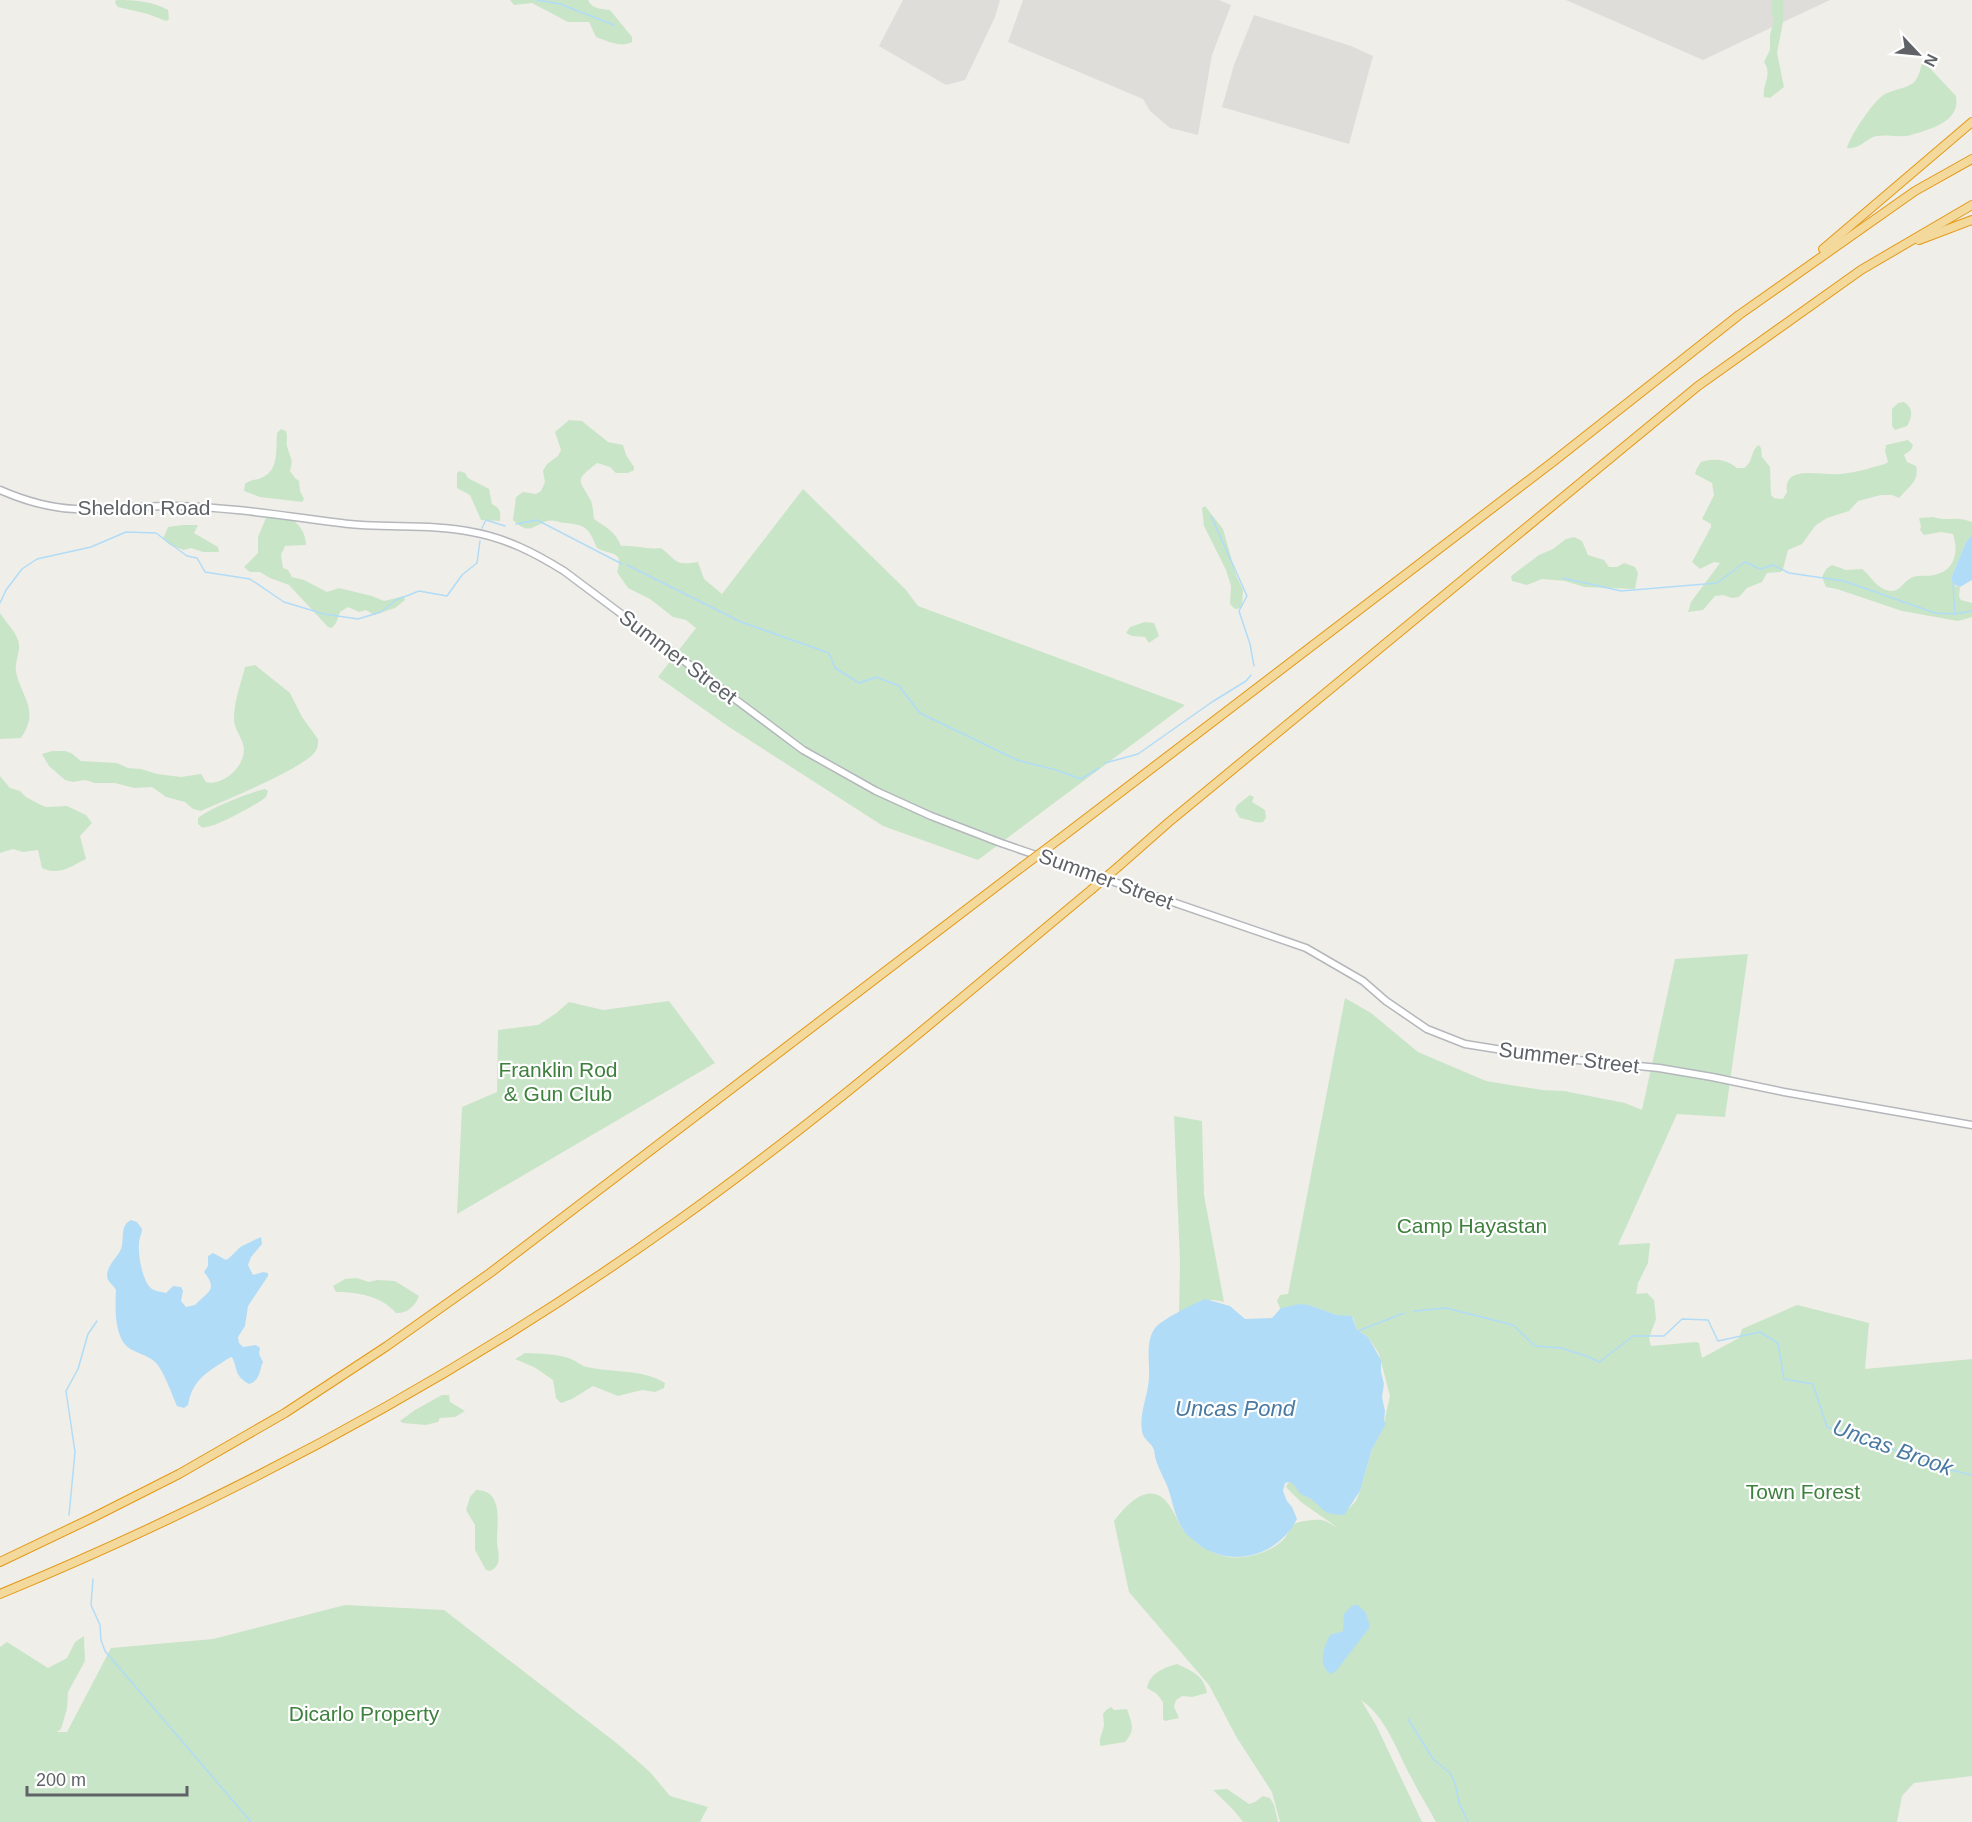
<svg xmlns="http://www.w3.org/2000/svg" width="1972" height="1822" viewBox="0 0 1972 1822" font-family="Arial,sans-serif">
  <rect width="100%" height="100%" fill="#f0eee8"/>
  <!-- industrial -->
  <g fill="#dfddda">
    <path d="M903,0h97l-5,17 -30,63 -19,5 -67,-39z"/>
    <path d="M1023,0h196l12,5 -19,50 -14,80 -28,-7 -20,-17 -7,-12 -135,-57z"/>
    <path d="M1566,0h264l-127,60z"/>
    <path d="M1254,15l97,31 22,10 -24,88 -127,-37 12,-42z"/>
  </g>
  <!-- green -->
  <g fill="#c9e5c8">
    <path d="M116,0c18,0 37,1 52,10l1,9 -3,2 -18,-7 -30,-7 -3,-4z"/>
    <path d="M510,0h78c4,9 13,9 22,10l22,27v5c-12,6 -25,-1 -36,-5l-7,-15h-21l-36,-19 -18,2z"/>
    <path d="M1771,0h12v22l-6,31 7,34 -14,11 -6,-1c-2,-13 9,-22 0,-35l6,-12v-15l4,-15 -3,-7z"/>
    <path d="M1925,63l31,33c5,26 -26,33 -45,39 -10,3 -23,-1 -34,1 -11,2 -17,14 -30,12 3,-12 24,-43 34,-51 9,-8 28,-8 34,-16 4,-4 5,-12 7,-17z"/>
    <path d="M1904,402c10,6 8,16 3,24l-12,4 -3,-4v-17l6,-6z"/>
    <path d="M569,420l13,1 26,21 15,3 3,10 8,12v3l-6,3h-12l-6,-6 -13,-4c-22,18 -19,15 -7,36 3,5 3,13 4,20 12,8 22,13 27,27 14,-1 26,4 40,2 17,13 13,18 37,14l6,17 18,15 81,-105 103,101 12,16 267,99 -207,155 -95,-34 -154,-99 -71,-50 38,-49 -10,-8 -13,-3 -23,-18 -22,-11 -11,-16c7,-22 -5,-16 -20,-24 -8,-19 -10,-23 -31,-25 -6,0 -12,-4 -19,-2 -16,6 -18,14 -34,-1l3,-23 7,-5 13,2 5,-3 4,-9 -2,-11 4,-7 11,-8 3,-6 -6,-18z"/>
    <path d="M281,429l5,2c2,6 0,10 1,15 3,13 7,11 3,25l5,7 4,3 1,10 4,8 -2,3 -42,-5 -16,-6 1,-7c6,-5 11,-3 18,-7 16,-7 13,-30 14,-44z"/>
    <path d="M1908,440l5,5 -2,5 -7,5 3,7 9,4c4,15 -8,21 -17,32l-7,-3h-11l-23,6 -9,10 -22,7 -11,7 -14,19 -14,6 -5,19 -2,3 -14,1 -5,9 -15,6 -8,9 -7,1 -9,-3 -8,1 -12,14 -15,2 3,-10 29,-39 -6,-1 -14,7 -8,-7 19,-35v-3l-9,-5 12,-24 -2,-12 -17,-9 1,-4 5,-8c13,-4 25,-3 36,6h7c10,-6 6,-18 15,-23l2,3 1,9 8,10 1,28 3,3 9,1 4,-7c-5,-28 36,-16 52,-18 16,-1 31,-6 46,-10l3,-2 -3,-11 1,-6z"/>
    <path d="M460,471l5,2 3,5 21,11 3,15c8,4 9,8 8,17l-19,-1 -11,-25 -13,-7v-15z"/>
    <path d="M1205,506l18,23 13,46 7,15 -1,18 -7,1 -5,-5 1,-18 -5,-16 -22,-44 -2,-18z"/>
    <path d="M286,516c12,5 20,17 20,29l-21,1 -4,9 2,13 5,2 4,7 12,3 23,12 12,-4 33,8 12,5 20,-5 1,4 -10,8 -21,7 -8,-5 -7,2 -11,-5 -8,5 -4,11 -4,5 -4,-1 -39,-42 -19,-7 -10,-6h-10l-6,-5 14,-14v-16l8,-19z"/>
    <path d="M1933,517c15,5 23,-2 39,5v13l-6,7 -15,36 4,8 5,1 -1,10 2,3 11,3v14l-14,4 -56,-10 -65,-22 -11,-2 -4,-10 4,-8 6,-4 14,5 16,-1c10,7 14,21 30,22 8,0 12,-10 19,-13 7,-4 15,-1 23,-3 21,-4 25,-23 19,-41l-12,-2 -17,3 -4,-5 1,-3 -2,-9z"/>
    <path d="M183,525h15l-4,8 24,14 1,5h-16l-12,-4 -7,2 -14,-5 -7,-6 5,-12z"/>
    <path d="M1574,537l8,4 6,14 16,5 5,7h8l7,-4 11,4 3,6 -3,16 -51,-2 -19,-6 -23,-2 -15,6 -15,-4 -1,-5 28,-21 14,-6 13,-10z"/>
    <path d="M0,613c5,8 15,18 18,27 4,11 -4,21 -2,32 6,26 24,39 5,66l-21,1z"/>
    <path d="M1145,622l9,1 5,13 -10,7 -4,-6 -13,-1 -6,-3 4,-6z"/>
    <path d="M255,665l35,28 12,24 16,22c0,5 0,9 -3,13 -13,17 -91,49 -114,59l-8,-2 -8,-7 -19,-5 -14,-10 -18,1 -19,-5h-20l-10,-3 -12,2 -8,-2 -16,-14 -7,-12 10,-3h13l6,2 10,8 36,2 11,5 13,1 16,5 24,3 20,-3 5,8c18,5 43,-19 37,-38 -3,-10 -9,-15 -9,-26 0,-16 7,-35 11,-51z"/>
    <path d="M0,776l10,12 10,3 6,6 13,7 7,3 21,-1 19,9 6,8 -12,13 6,23c-17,8 -26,17 -44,9l-4,-18 -15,2 -10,-3 -13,4z"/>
    <path d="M265,789l3,2 -2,6c-8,7 -50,30 -60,30 -5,1 -4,0 -8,-3v-6c12,-10 52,-26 67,-29z"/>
    <path d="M1250,795l4,2 -2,5 13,8 1,8 -3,4c-7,2 -15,-3 -23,-4l-5,-8 2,-5z"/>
    <path d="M1748,954l-23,163 -48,-3 -59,131 32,-2 -2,20 -10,20 -2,11 11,-1 7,7 2,19 -7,19 2,8 45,-4 3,1 3,15 37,-20 3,-9 55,-24 72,18 -4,46 107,-10v417l-58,7 -12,13 -5,26h-461c-8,-15 -17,-29 -25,-45 -15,-27 -24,-59 -50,-77l15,25 46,97h-142l-8,-30 -35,-54 -28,-53 -80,-93 -15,-71c14,-18 38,-44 57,-13 5,7 8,17 14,24 10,11 25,21 39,24 18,5 47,-3 60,-17 4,-4 5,-12 10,-15 6,-3 22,-5 28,-4 5,1 12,6 16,8l-37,-26 -15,-15 5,-9 58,30 7,-7 4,-10 12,-42 11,-22 7,-31 -11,-42 -11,-17 -11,-7 -4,-13 -16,-2 -29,-10 -23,6 -5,-3 -3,-7 3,-6 8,-1 57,-296 26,15 47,39 68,29 56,9 22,1 61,12 17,7 33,-151z"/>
    <path d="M669,1001l46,62 -258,151 5,-107 35,-15 1,-62 40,-5 17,-11 14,-12 34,8z"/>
    <path d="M1174,1116l28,5 2,74 20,107c-24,-5 -27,0 -45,14l1,-55z"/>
    <path d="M357,1278l12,4 8,-2 18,1 24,15c-4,10 -12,18 -23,17 -15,-17 -38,-21 -60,-21l-3,-6 12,-7z"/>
    <path d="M525,1353c15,1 31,0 46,6 6,2 10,7 16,8 26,6 56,2 78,16l-1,5 -9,4 -13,-2 -24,6 -25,-10 -21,13 -11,4 -5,-5 -3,-18 -19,-13 -19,-8z"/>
    <path d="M442,1395h7l1,7 15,9 -10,6 -15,1 -2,4 -12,3 -23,-2 -3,-2 15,-11z"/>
    <path d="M476,1490c28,0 21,33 21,51 0,7 4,17 0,24 -2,3 -3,4 -7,6l-4,-1 -11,-20v-25l-9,-15 4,-13z"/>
    <path d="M345,1605l99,5 175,135 31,27 20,24 38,11 -8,15h-700v-175l7,-5 41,26 19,-10 8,-16 9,-6 1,25 -17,31 -1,17 -6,20 -4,3h10l44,-84 102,-9z"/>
    <path d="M1177,1664c15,7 27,11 30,29l-15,4 -10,-1 -6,4 -2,7 5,11 -14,3 -2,-2v-17l-6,-8 -10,-6c3,-15 16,-20 30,-24z"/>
    <path d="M1111,1707l3,3 13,-1c5,16 9,20 -2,33l-25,4v-7l4,-13 -1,-12 3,-4z"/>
    <path d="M1227,1789l22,15 6,-2 8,-6 7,2 4,7 4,17h-35c-9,-13 -20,-22 -30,-32z"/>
  </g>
  <!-- water -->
  <g fill="#b1dcf7">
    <path d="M1972,535v45l-12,7 -7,-3 -2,-6 15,-36z"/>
    <path d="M131,1220l6,2 5,7c0,5 -3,9 -3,14 -1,11 3,39 13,46 3,2 10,3 14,4l7,-7 8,1 2,4 -2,10 5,6 9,-2c12,-14 24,-14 9,-33l4,-6v-10l5,-3 13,7c7,-4 10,-10 16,-14 6,-3 14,-7 19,-9l1,7 -11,13 -3,8 5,10 10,-3 5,1v3l-20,30 -3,20 -7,11 1,6 4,4 13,-2 4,3 -1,6 4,8c-4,8 -2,18 -14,22 -15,-8 -11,-15 -17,-27l-3,1c-21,14 -36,20 -41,47l-4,3 -7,-2c-5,-11 -14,-38 -23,-45 -7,-6 -18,-8 -25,-13 -15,-11 -14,-41 -13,-58 -3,-6 -9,-8 -9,-15 1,-11 10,-17 14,-26 4,-10 -2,-23 10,-29z"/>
    <path d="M1205,1299l25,7 15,13 27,-1 9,-10 19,-4 9,1 28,10 15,1 5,14 11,7 13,23v12l3,12 -2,13 3,14 -1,10 2,2 -14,26 -12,42 -16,24c-22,-1 -17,-3 -33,-16 -4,-3 -9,-3 -12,-7 -4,-5 -4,-8 -10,-10l-4,1 -2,8 4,10 5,6 5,12c-18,35 -62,50 -96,27 -6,-5 -13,-9 -17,-15 -9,-13 -11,-28 -16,-43 -3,-8 -8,-16 -11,-25 -2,-4 -2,-9 -3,-13 -2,-7 -11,-10 -12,-19 -3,-18 6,-35 7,-53 1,-16 -4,-36 6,-50 6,-8 40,-25 50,-29z"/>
    <path d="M1353,1605h5l8,8 4,14 -34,44 -5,3c-14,-8 -7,-28 -1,-39l13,-4 1,-17z"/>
  </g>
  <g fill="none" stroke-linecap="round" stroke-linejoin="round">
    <!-- stream -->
    <g stroke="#b1dcf7" stroke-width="1.5">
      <path d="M537,0l23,4 54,21"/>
      <path d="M1211,516l36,80 -8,15 11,33 4,22"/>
      <path d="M516,524l21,-4 85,44"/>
      <path d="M482,528l4,-8 19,6"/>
      <path d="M627,565l114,57 88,31 6,15 24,15 17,-6 23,9 21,27 97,47 39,10 25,9 18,-11"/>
      <path d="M1563,578l58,13 96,-8 28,-21 15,7 13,-4 16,8 55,8 91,32 20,1 17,-3"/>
      <path d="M1953,585l2,28"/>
      <path d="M0,603l6,-13 16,-21 15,-10 54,-12 35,-15 30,1 31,23 10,2 8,14 45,7 34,23 40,12 34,5 23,-7 15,-12 23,-9 28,5 15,-21 15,-12 3,-22"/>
      <path d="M1105,763l33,-9 74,-52 34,-21 5,-6"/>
      <path d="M1414,1311l32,-3 67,17 22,21 26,2 28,9 10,5 34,-26h31l18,-17 26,1 10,21 42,-9 18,11 6,36 29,5 14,43 57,20 38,11 21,10 29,7"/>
      <path d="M1358,1331l46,-18"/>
      <path d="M69,1515l6,-63 -9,-61 12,-22 10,-35 9,-13"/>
      <path d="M93,1579l-2,26 9,20 1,15 4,11 146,171"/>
      <path d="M1408,1719l25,40 17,14 5,10 4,20 9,19"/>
    </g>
    <defs>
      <path id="secondary" d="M0,490c23,10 49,18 75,19 33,1 66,-4 99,-3 56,1 111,10 167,17 43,6 88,0 131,9 34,6 63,21 92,39l239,179 73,41 55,25 70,27 305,105 57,33 23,20 41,28 38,15 81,13 113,11 53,9 72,15 188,33"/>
      <g id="highway">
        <path d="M1919,240l53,-20"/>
        <path d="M1823,249l149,-127"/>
        <path d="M1062,837l492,-376 185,-146 176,-124 57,-32"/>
        <path d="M1119,866l50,-44 529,-436 163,-116 111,-65"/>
        <path d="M0,1562l92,-44 87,-44 106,-61 102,-67 103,-73 532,-406"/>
        <path d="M0,1594c237,-98 468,-223 676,-372 145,-103 279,-219 415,-332"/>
      </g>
    </defs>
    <!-- secondary casing -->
    <use href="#secondary" stroke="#b4b7bb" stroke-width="9"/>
    <!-- highway casing -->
    <use href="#highway" stroke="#e29816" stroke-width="10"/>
    <!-- secondary -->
    <use href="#secondary" stroke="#fff" stroke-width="6"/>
    <!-- highway -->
    <use href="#highway" stroke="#f4d99c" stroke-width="8"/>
    <defs>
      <g id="highway-bridge">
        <path d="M1022,867l40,-30"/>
        <path d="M1091,890l28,-24"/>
      </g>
    </defs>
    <!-- highway-bridge casing -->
    <use href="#highway-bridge" stroke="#e29816" stroke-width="10" stroke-linecap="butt"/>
    <!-- highway-bridge -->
    <use href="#highway-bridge" stroke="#f4d99c" stroke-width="8"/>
  </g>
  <g text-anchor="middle" stroke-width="4.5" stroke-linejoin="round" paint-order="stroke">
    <!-- street labels -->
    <g font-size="21" fill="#5f6367" stroke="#fff">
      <text x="144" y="515">Sheldon Road</text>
      <text transform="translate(678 657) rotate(37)" y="7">Summer Street</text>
      <text transform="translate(1106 879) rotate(20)" y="7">Summer Street</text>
      <text transform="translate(1569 1058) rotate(7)" y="7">Summer Street</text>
    </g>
    <!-- park labels -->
    <g font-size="21" fill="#3e803d" stroke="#fff">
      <text x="558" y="1077">Franklin Rod<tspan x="558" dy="24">&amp; Gun Club</tspan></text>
      <text x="1472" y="1233">Camp Hayastan</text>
      <text x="1803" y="1499">Town Forest</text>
      <text x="364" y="1721">Dicarlo Property</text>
    </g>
    <!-- water labels -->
    <g font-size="22" font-style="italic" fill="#4a79a1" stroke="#fff">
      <text x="1235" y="1416">Uncas Pond</text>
      <text transform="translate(1893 1447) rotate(20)" y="8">Uncas Brook</text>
    </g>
  </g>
  <!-- north arrow -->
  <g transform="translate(1918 54) rotate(116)" stroke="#ffffff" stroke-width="4.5" paint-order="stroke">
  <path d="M0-4.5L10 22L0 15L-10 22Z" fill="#5f6367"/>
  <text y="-9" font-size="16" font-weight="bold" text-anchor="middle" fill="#5f6367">N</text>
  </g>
  <!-- scale -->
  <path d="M27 1786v9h160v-9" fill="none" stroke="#5f6367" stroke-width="3"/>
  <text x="36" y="1786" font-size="18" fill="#5f6367" stroke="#ffffff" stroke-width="4.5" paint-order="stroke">200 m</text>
</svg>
